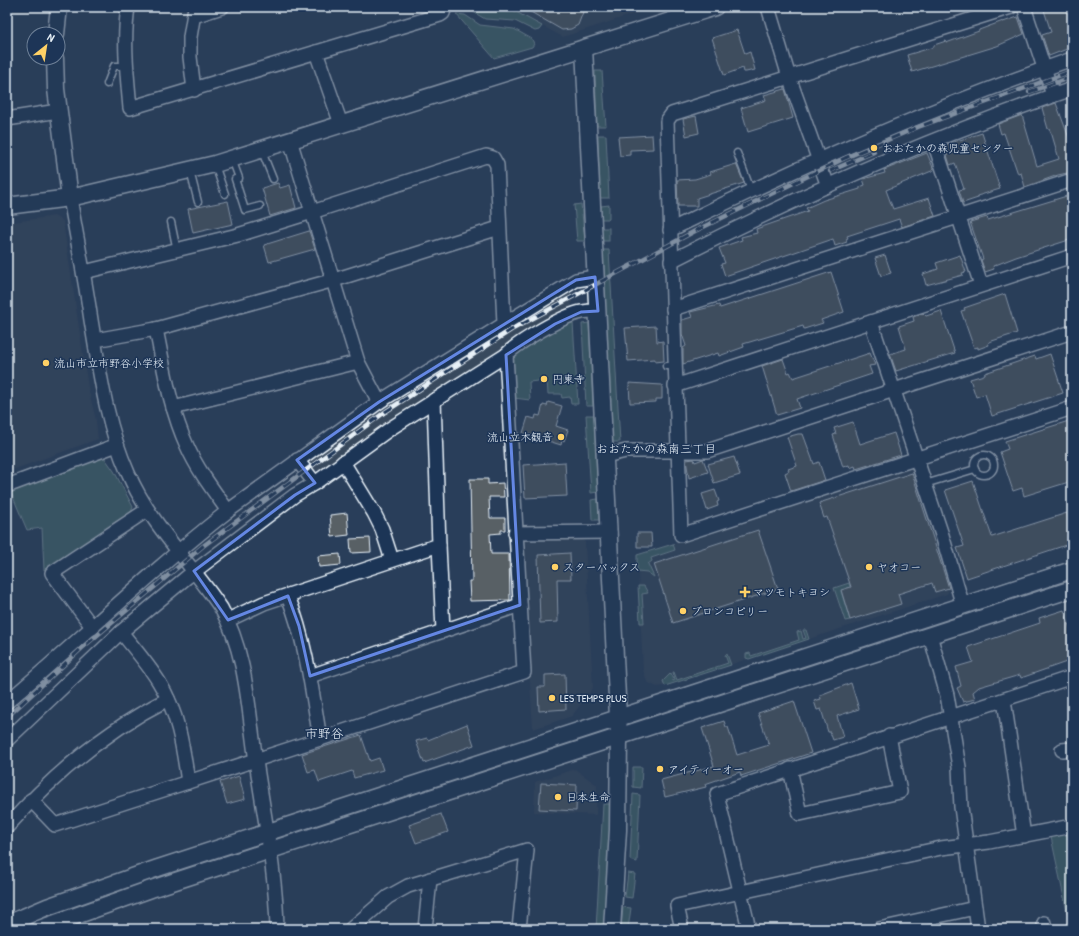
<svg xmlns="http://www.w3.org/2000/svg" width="1079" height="936" viewBox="0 0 1079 936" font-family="'Patrick Hand','Klee One',sans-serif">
  <rect width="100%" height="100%" fill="#293e5a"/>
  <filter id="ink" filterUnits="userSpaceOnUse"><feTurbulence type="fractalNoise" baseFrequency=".025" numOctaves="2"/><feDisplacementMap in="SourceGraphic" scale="8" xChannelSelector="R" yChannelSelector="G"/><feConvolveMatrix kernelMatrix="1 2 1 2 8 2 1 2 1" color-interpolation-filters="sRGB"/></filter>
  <g filter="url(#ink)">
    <!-- built -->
    <g fill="#37485d">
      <path d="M507,7h148l-92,30z"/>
      <path d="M54,216l9,5 25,166 8,33 2,19 -91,33v-249z"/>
      <path d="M571,288l1,23 -25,11 -73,45 -153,103h-7l-5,-6 2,-7 49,-35z"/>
      <path d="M909,466l5,3 38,117 -5,8 -282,92 -8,1 -10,-5 -4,-12 -6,-115z"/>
      <path d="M580,538l5,4 8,146 -21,28 -39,13 -12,-184 4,-5z"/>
      <path d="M575,769l22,16 -1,30 -62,-3 1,-30z"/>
    </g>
    <!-- green -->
    <g fill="#4b6f70" stroke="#9ab0b4">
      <path d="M471,7h36l35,19 -3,4 -4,1 -20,-10 -30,-2 -15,-9z"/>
      <path d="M456,14l9,1 15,10 34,4 18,10 2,5 -2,3 -38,11z"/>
      <path d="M595,71h7l4,55h-9z"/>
      <path d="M598,135h8l3,63h-9z"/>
      <path d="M581,204l4,37h-8l-3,-36z"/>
      <path d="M609,205v14h-8v-13z"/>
      <rect x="601" y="228" width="8" height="13"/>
      <path d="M602,250h7l11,192h-8z"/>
      <path d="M573,322l5,82h-7l-1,-7 -8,1 -1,-4h-13l-1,-14 -18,2 1,18 -16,-2 -3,-38 4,-5 38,-24z"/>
      <path d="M589,323l4,83h-7l-4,-82z"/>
      <path d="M586,415h8l4,77 -7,1z"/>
      <path d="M104,457l10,14 19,36 -2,5 -87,58 -2,-42 -15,2 -17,-40z"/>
      <path d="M598,499l1,21h-7l-1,-20z"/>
      <path d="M673,544l2,6 -24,8 1,3 -4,3 6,13 -7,-5 -10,-1v-16z"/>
      <path d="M1072,561v3l-98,32 -1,-3z"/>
      <path d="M1072,577v6l-308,100 -31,7 -1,-3z"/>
      <path d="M849,583l1,4 -9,4 9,29 -5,1 -11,-33z"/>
      <path d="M638,586h6l4,7 -6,1 2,29h-4z"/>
      <path d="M803,630h3l3,9 -60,20 -3,-1v-4l4,-1 1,3 48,-16 -2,-8 4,-1 2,8 3,-1z"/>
      <path d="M727,654l4,11 -66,21 -2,-5 8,-8 2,8 2,-1 -2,-8h1l3,8 51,-17 -3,-8z"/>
      <path d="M541,755l-155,53 -39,7v-1l152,-49z"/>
      <path d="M633,767h9l-1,21 -8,-1z"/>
      <path d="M633,794l7,1 -3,67 -7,-2z"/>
      <path d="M603,804h8l-7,121v4h-8z"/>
      <path d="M1072,831v95h-2l-19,-89z"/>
      <path d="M191,868l1,2 -139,44 -36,15h-6l136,-51z"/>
      <path d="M628,873l7,1 -3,24 -7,-1z"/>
      <path d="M623,907l8,1 -3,21h-7z"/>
    </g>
    <!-- building -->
    <g fill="#596065" stroke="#e8f1f8">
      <path d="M522,7h63l-7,18 -7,4 -9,1z"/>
      <path d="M1043,7h29v40l-23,9 -7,-21 9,-3z"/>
      <path d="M1018,17l6,17 -27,12 -85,26 -5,-17 27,-8v-2l12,-4v2l33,-12v-1l24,-9v1z"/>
      <path d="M737,30l8,24 5,-2 5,18 -9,2h-2l-1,-4 -19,7 -12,-37z"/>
      <path d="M785,89l8,29 -45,14 -7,-24 25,-8 -2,-5z"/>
      <path d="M1056,103l16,43v26l-14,3 -33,12 -4,-14 -3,1 -14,-41 -3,1 -3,-10 24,-9 15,51 22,-7 -7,-24 -3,-6h-1l-6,-21z"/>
      <path d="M696,116l3,17 -13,3 -3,-17z"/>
      <path d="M982,133l18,56 -23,7 1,2 -15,5 -4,-13 5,-1 -9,-26 -5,2 -6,-20z"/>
      <path d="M652,135l1,14 -23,1v5l-10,1 -2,-19z"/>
      <path d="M927,153l7,17 -48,20 7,19 36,-11 6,18 -33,11 -3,-8 -52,17 1,2 -2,1 1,3 -12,4 -2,-7 -108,37 -4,-12 4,-1 -6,-15 23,-8 -1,-3 16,-4 -1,-4 52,-18 -2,-3 18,-8 36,-11v-2l5,-2 -2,-6 22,-6 -1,-3z"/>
      <path d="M736,164l8,19 -47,15v8h-19l-1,-26 18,-1 16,-5 -1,-2z"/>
      <path d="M278,183l2,5 10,-3 6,23 -26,8 -8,-28z"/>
      <path d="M1070,195l2,19 -3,1 3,10v14l-56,18 -23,9 1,3 -9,3 -4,-12 2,-1 -13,-37 17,-5 1,3z"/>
      <path d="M228,201l5,23 -40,9 -5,-24z"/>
      <path d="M309,231l6,18 -46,13 -5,-17z"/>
      <path d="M885,255l6,18 -10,3 -6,-18z"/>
      <path d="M960,255l6,17 -4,1 1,2 -37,10 -3,-11 15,-5 -2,-6z"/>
      <path d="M831,272l13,40 -23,8 2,3 -19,6 -1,-3 -60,18 1,3 -14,5 -11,4 -1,-3 -35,11v-16l3,-2 -4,-12v-14l10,-3 -2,-5 29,-7 1,3z"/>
      <path d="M1005,294l12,39 -25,8 -4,2 1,2 -11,4v-2l-4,1 -13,-37 4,-1 -1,-2z"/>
      <path d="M941,311l14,42 -59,18 -6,-17 16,-5 -7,-23 15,-5 -1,-4 10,-4 3,3z"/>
      <path d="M656,326l1,16 6,-1 1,20 -9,1v-3l-27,2 -3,-33z"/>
      <path d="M870,353l5,12 -6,1 3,8 -75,25 3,9 -23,7 -15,-49 21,-7 5,14 2,-1 3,6z"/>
      <path d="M1050,354l13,39 -71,23 -7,-22 -9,3 -6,-18 14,-4 1,-2 50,-17 1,3z"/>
      <path d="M629,383l33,2v14h-6v3l-26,1z"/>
      <path d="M548,402l14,4 -6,20 12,4 -4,11 -2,-1 -1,5 -38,-12 5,-16 7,2 1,-4 4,1 3,-11 4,1z"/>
      <path d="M1072,420v61l-48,15 -2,-8 -9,3 -13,-39 8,-3 -3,-8z"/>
      <path d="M853,422l7,22 34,-11 7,22 -45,14 -1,-3 -5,2 -1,-3 -6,2 -10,-32 3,-1 -2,-6z"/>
      <path d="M798,434h5l11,30 5,-2 6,18 -34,11 -6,-18 4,-2 -1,-2 9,-3 -10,-29z"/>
      <path d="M734,457l6,18 -26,8 -6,-19z"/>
      <path d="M694,459l1,3 8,-3 5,13 -19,6 -3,-18z"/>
      <path d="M565,462l2,34 -42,2 -2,-33z"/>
      <path d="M912,473l37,115 -14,4 -3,-9 -34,11 3,10 -51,16 -9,-30 10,-3 -24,-70 -3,1 -5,-15z"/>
      <path d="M470,479h18v5l15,-1 1,14h-15l1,21h15v12h-4v3l-11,1 1,20h18l1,46 -40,1 -1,-20h3z"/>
      <path d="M973,481l19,56 75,-24 5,15v15l-105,35 -10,-30 7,-2 -19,-56z"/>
      <path d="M715,490l4,11 -2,1 1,4 -11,4 -5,-16z"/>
      <path d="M347,513l2,22 -17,2 -2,-22z"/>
      <path d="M758,530l20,59 -105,34 -19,-59z"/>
      <path d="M637,533h14l1,14h-15z"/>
      <path d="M370,538l1,14 -20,1 -1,-14z"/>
      <path d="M570,553l1,26h-14l1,43 -18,1 -2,-68z"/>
      <path d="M340,554l1,11 -22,2 -1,-11z"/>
      <path d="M1064,610l8,23v27l-51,18 -1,-3 -41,12 -6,5 2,7 -12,3 -6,-14 4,-2 -5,-19 17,-5 -5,-15 72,-24 -1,-5z"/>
      <path d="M565,674l1,35 -27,2 -1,-24h7v-12z"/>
      <path d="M851,683l8,26 -22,7 6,21 -10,3 -3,-8h-2l-7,-23 -4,1 -3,-9 7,-2 -1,-4z"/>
      <path d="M794,701l17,52 -70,23 -1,-4 -35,12 1,3 -41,10 -4,-17 53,-14 -12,-38 22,-7 2,6h2l9,28 32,-10 -11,-32z"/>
      <path d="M467,724l7,21 -50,18 -8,-22 11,-3 1,2z"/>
      <path d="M361,735l9,26 9,-3 4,12 -29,8 -2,-7 -33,11 -4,-12 -7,2 -6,-18z"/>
      <path d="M239,776l6,23 -18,5 -7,-22z"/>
      <path d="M541,783l36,2 -1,26 -37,-2z"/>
      <path d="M441,814l7,18 -32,11 -7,-18z"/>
    </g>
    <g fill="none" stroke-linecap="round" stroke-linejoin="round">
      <defs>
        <g id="service">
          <path d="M678,7l3,11"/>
          <path d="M107,84l7,-18h12"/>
          <path d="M261,149l12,30"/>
          <path d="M737,153l14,37"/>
          <path d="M232,159l7,19 -4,1 10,31 15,-4"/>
          <path d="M215,165l10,29"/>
          <path d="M190,171l8,31"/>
          <path d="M171,222l6,29"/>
          <path d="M666,366h8"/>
          <circle cx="984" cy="465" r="10"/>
          <path d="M925,484l50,-15"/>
        </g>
        <g id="minor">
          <path d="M128,7c-5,34 -1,67 2,101l310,-93 3,-2 2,-6"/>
          <path d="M768,7l21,70 39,109"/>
          <path d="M1011,7l-339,107 -5,7 14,414 391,-127"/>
          <path d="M1024,7l29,88"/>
          <path d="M194,16l28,-9"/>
          <path d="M316,52l25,72"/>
          <path d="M194,90l-4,-33v-20l5,-30"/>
          <path d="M7,119l51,-8"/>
          <path d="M934,142l47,143"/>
          <path d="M70,198c7,41 15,81 21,122 9,54 15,103 37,153 22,51 63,90 93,135 26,46 27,101 35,153 8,55 20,112 21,168"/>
          <path d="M670,230c131,-65 264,-123 402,-171"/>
          <path d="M671,261c129,-66 263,-125 401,-172"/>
          <path d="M84,272l154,-37 74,-23 46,150 21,40"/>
          <path d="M673,309l399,-129"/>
          <path d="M871,322l71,213 21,71"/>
          <path d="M504,324l72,-44 19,-3"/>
          <path d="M156,329l178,-49 165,-52"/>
          <path d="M95,340l61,-11c8,39 14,80 31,117 10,23 26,44 41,65l151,-109 125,-78 -7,-159 -4,-7 -7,-2 -174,56 -22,-72"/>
          <path d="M506,355c12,-13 58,-40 76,-43 5,-1 11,-1 16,-1"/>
          <path d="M675,386l397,-130"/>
          <path d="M173,408l185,-46"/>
          <path d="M605,456l21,-5h81l365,-119"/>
          <path d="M297,460l18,23"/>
          <path d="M343,462l31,51 8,16 10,31"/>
          <path d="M7,486l110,-41"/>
          <path d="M515,533l95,-1"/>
          <path d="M439,545l4,86"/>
          <path d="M228,620l36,-17 175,-58 -5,-145"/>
          <path d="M93,628l-41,-55 95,-63"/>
          <path d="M121,632l66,-55 108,-82 20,-12 76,-55 115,-73 18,317 -204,67c-8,-49 -14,-97 -32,-143"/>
          <path d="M930,635l17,60 12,72 2,40 17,122"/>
          <path d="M310,676l210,-71"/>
          <path d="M1004,700l20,136"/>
          <path d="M7,702c74,-63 144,-131 221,-191"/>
          <path d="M7,740l114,-108c13,16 27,32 38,50 19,30 24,65 29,100l132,-43"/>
          <path d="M1062,750l10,-1"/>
          <path d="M790,769l10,45 100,-22 -11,-56"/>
          <path d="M31,800l24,25 133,-43"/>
          <path d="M7,827c46,-52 98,-96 161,-128"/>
          <path d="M1044,923l1,6"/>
          <path d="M351,929l37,-32 20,-11 119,-36 -8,79"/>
          <path d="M425,929l5,-50"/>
          <path d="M682,929l-5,-23 264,-58 48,-6 83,-16"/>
          <path d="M749,929l-32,-135 355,-117"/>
          <path d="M879,929l96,-21"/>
        </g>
        <g id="tertiary">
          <path d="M56,34l3,-27"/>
          <path d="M584,48l35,688 -1,94 -6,99"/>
          <path d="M55,58l1,31 14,109"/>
          <path d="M7,206l63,-8 145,-34 500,-157"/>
          <path d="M7,924l40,-17 111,-39 914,-298"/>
          <path d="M39,929l112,-40 921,-300"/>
        </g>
      </defs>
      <!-- service casing -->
      <use href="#service" stroke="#e8f1f8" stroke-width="9"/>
      <!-- minor casing -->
      <use href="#minor" stroke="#e8f1f8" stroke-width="16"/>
      <!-- tertiary casing -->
      <use href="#tertiary" stroke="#e8f1f8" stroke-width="19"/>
      <!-- service -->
      <use href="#service" stroke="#1d3557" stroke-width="6"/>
      <!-- minor -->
      <use href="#minor" stroke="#1d3557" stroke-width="13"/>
      <!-- tertiary -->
      <use href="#tertiary" stroke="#1d3557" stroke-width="16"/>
      <defs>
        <g id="rail">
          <path d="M1029,92l43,-15"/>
          <path d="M830,171l44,-19"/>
          <path d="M7,717l75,-69 121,-102 182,-134 126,-82 184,-99 150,-73 73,-31 154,-56"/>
        </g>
      </defs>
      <!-- rail casing -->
      <use href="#rail" stroke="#e8f1f8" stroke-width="4.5"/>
      <!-- rail -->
      <use href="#rail" stroke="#1d3557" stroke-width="3" stroke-dasharray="9" stroke-linecap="butt"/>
    </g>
  </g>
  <!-- marked area -->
  <path d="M0 0H1079V936H0ZM595,277l3,34 -17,1 -26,12 -49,31 14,250 -210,71 -11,-50 -11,-30 -60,24 -34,-49 101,-76 20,-12 -18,-23 82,-58 171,-106 26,-16z" fill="#293e5a" fill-opacity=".55" fill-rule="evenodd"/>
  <path fill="none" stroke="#6487e3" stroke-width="3" stroke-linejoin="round" d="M595,277l3,34 -17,1 -26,12 -49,31 14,250 -210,71 -11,-50 -11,-30 -60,24 -34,-49 101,-76 20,-12 -18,-23 82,-58 171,-106 26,-16z"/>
  <!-- markers -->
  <g fill="#ffd166" stroke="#1d3557" stroke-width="1.5">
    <circle cx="874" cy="148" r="4"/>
    <circle cx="46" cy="363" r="4"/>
    <circle cx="544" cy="379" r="4"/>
    <circle cx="561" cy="437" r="4"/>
    <circle cx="555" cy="567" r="4"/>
    <circle cx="869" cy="567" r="4"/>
    <path d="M743 586h4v4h4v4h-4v4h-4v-4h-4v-4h4z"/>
    <circle cx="683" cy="611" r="4"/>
    <circle cx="552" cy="698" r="4"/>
    <circle cx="660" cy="769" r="4"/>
    <circle cx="558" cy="797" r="4"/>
  </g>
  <g text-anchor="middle" stroke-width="3" stroke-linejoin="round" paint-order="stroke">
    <!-- poi labels -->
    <g font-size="11" fill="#e8f1f8" stroke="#1d3557" text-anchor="start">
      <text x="882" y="152">おおたかの森児童センター</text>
      <text x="54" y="367">流山市立市野谷小学校</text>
      <text x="552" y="383">円東寺</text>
      <text x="553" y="441" text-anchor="end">流山立木観音</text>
      <text x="563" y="571">スターバックス</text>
      <text x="877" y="571">ヤオコー</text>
      <text x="753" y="596">マツモトキヨシ</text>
      <text x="691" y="615">ブロンコビリー</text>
      <text x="560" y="702">LES TEMPS PLUS</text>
      <text x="668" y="773">アイティーオー</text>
      <text x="566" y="801">日本生命</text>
    </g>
    <!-- neighbourhood labels -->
    <g font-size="12" fill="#e8f1f8" stroke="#1d3557">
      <text x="656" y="453">おおたかの森南三丁目</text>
    </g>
    <!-- quarter labels -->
    <g font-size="13" fill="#e8f1f8" stroke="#1d3557">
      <text x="324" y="738">市野谷</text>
    </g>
  </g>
  <!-- margin -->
  <rect width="1079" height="936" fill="none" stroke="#1d3557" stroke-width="24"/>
  <rect x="12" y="12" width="1055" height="912" fill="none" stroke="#e8f1f8" stroke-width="1.5" filter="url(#ink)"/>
  <!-- north arrow -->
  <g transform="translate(46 46) rotate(30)"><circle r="19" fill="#1d3557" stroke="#6e8097"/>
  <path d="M0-3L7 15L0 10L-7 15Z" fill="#ffd166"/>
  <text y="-6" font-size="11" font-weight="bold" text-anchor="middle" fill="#e8f1f8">N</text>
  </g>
</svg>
